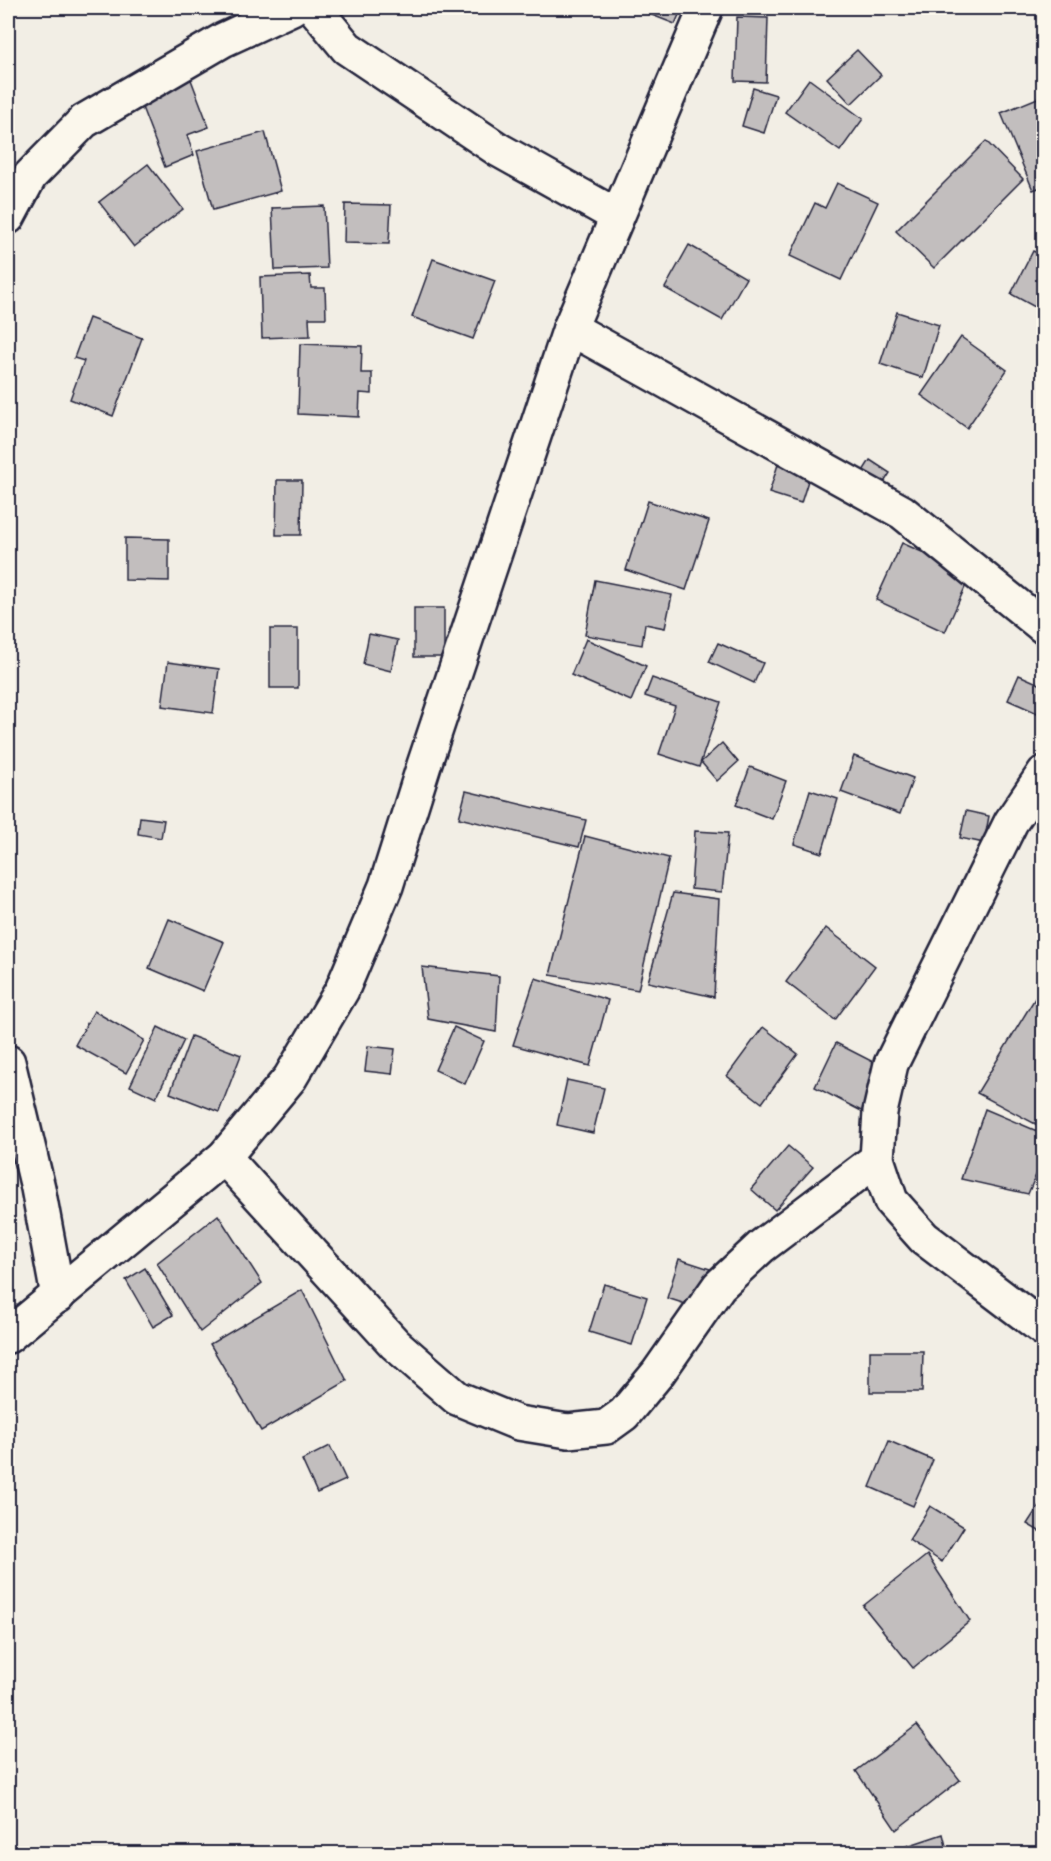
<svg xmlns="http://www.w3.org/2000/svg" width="1051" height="1861" viewBox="0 0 1051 1861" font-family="'Patrick Hand',sans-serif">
  <rect width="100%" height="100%" fill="#f2eee5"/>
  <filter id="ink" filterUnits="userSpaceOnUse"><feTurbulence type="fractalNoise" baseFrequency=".0167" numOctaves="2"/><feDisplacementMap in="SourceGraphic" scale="12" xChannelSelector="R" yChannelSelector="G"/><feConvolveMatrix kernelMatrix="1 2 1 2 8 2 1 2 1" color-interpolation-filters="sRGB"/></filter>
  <g filter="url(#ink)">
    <!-- building -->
    <g fill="#c2bebe" stroke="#22223b" stroke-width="1.5">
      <path d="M634,8h48l-7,16z"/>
      <path d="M737,17l31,1 -2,64 -31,-1z"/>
      <path d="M857,50l24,25 -30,29 -24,-26z"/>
      <path d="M190,77l19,50 -22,8 7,20 -29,12 -27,-70z"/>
      <path d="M809,79l54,40 -23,32 -55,-39z"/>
      <path d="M753,88l23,7 -12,38 -22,-7z"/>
      <path d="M1040,97l4,8v81l-11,4 -32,-77z"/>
      <path d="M265,132l16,59 -68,19 -16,-59z"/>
      <path d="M986,141l37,38 -89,89 -38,-37z"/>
      <path d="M148,164l35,45 -49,38 -35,-45z"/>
      <path d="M837,183l41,19 -37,78 -51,-24 25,-53 10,5z"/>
      <path d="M345,204l46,1 -2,39 -45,-1z"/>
      <path d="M324,206l3,62 -52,2 -3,-62z"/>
      <path d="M689,245l57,33 -24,42 -57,-32z"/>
      <path d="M1033,251l11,5v56l-33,-18z"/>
      <path d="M433,259l62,22 -22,58 -61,-22z"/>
      <path d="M310,275l1,13h14l1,30h-17l1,18 -48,2 -2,-61z"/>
      <path d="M897,312l42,13 -16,53 -43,-14z"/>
      <path d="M89,318l53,20 -29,78 -43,-17 14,-38 -10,-3z"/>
      <path d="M961,337l46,33 -40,58 -46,-33z"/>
      <path d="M300,344l62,2 -1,27h11v21l-12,-1 -1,24 -61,-3z"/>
      <path d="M780,458l32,10 -11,35 -32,-10z"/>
      <path d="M870,460l20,13 -12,19 -20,-13z"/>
      <path d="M277,480h25l-1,55h-25z"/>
      <path d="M648,501l61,20 -23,69 -60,-20z"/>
      <path d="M125,538l44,1v42l-44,-1z"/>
      <path d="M902,543l69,31 -26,58 -69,-32z"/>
      <path d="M595,580l77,15 -7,33 -20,-4 -3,21 -57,-10z"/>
      <rect x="414" y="608" width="30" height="49"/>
      <rect x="270" y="629" width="28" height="59"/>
      <path d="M369,634l29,6 -7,31 -28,-7z"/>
      <path d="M586,639l60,27 -15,35 -60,-26z"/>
      <path d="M718,643l45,20 -9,20 -45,-21z"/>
      <path d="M168,662l51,7 -6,44 -51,-7z"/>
      <path d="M1019,675l25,11v30l-36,-16z"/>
      <path d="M652,678l69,24 -22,65 -40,-13 16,-48 -30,-10z"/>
      <path d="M722,743l16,19 -21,19 -16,-19z"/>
      <path d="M854,756l59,22 -13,36 -59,-22z"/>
      <path d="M750,767l36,14 -14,38 -36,-14z"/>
      <path d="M810,790l28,9 -16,54 -28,-9z"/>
      <path d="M466,791l120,29 -7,27 -120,-29z"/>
      <path d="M966,811l23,5 -5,27 -24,-5z"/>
      <path d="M140,817l24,3 -3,18 -23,-4z"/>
      <path d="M695,831l33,2 -6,59 -31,-3z"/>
      <path d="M585,836l84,22 -31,132 -88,-15z"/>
      <path d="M673,893l46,6 -5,98 -66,-15z"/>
      <path d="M169,919l55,23 -21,49 -54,-23z"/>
      <path d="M826,928l49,38 -40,54 -49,-38z"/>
      <path d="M422,967l77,9 -3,56 -68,-13z"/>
      <path d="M535,978l73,22 -18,66 -77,-21z"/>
      <path d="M1037,995l7,3v123l-3,6 -64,-34z"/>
      <path d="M94,1011l50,29 -18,33 -51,-28z"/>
      <path d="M158,1027l26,13 -28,58 -26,-12z"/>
      <path d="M454,1027l30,14 -19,43 -30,-14z"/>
      <path d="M763,1027l35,27 -36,49 -35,-27z"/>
      <path d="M191,1036l50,19 -22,57 -49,-19z"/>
      <path d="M836,1043l51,26 -22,44 -50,-26z"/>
      <path d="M368,1046l27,3 -3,25 -27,-3z"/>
      <path d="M567,1080l37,8 -11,45 -36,-8z"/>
      <path d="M985,1109l59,25v22l-16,38 -67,-15z"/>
      <path d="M788,1146l25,21 -38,43 -24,-21z"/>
      <path d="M218,1215l44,68 -62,49 -43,-69z"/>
      <path d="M679,1259l31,10 -12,39 -31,-10z"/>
      <path d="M145,1268l28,47 -20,12 -27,-47z"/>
      <path d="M604,1284l43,13 -15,48 -43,-13z"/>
      <path d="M302,1290l45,91 -86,50 -51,-87z"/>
      <path d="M870,1351h53l-1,41h-52z"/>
      <path d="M889,1441l44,19 -20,46 -43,-19z"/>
      <path d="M330,1446l16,34 -29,13 -15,-33z"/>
      <path d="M1044,1498v36l-17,-10z"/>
      <path d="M930,1506l34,21 -22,35 -33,-22z"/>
      <path d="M927,1555l43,66 -57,47 -50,-62z"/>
      <path d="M917,1725l43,55 -64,50 -40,-59z"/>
      <path d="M943,1834l5,20h-65z"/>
    </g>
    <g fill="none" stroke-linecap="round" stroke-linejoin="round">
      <defs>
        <g id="street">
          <path d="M314,8l33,40 152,102 118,66"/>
          <path d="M8,217l22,-41 54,-55 139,-81 69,-32"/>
          <path d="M570,328l332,184 142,115"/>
          <path d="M1044,773l-33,49 -120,242 -11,48 -3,47 14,42 33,37 120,91"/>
          <path d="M8,1062l30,126 20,108"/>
          <path d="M224,1157l171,187 62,54 61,25 50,8 38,-4 18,-13 34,-41 61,-87 43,-40 115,-87"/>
          <path d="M8,1336l216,-179 66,-79 52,-88 44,-104 38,-121 146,-437 136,-320"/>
        </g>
      </defs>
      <!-- street casing -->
      <use href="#street" stroke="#22223b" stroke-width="38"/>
      <!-- street -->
      <use href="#street" stroke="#fbf7ec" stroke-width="33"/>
    </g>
  </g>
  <!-- margin -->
  <rect width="1051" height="1861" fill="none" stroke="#fbf7ec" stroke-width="30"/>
  <rect x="15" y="15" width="1021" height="1831" fill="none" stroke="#22223b" stroke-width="2" filter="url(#ink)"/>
</svg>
